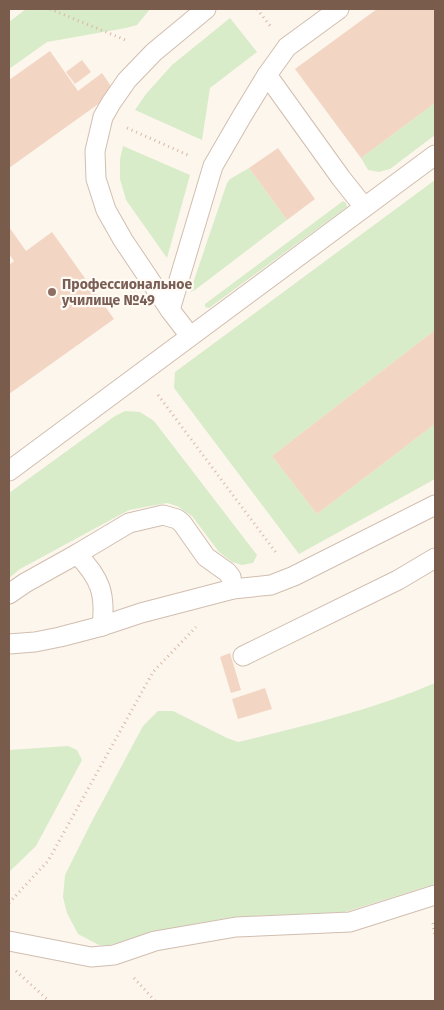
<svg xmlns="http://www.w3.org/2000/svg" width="444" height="1010" viewBox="0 0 444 1010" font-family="'Fira Sans',sans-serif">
  <rect width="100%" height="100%" fill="#fdf6ec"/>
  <!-- green -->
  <g fill="#d8ecc9">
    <path d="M26,9h124l-13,16 -11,3 -79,14 -38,27v-47z"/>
    <path d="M230,18l27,34 -47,36 -8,52 -67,-30 11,-16 26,-29z"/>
    <path d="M435,103v32l-45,34 -11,3 -11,-2 -7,-12z"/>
    <path d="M123,146l67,29 -23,83 -41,-58 -6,-21v-20z"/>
    <path d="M249,168l38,52 -92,70 -5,2 37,-109 3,-4z"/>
    <path d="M435,180v150l-163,126 45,58 118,-90v55l-136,75 -125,-166 1,-16z"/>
    <path d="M343,201l3,2 1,4 -138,101 -4,-1v-3z"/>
    <path d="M125,411l15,1 14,9 103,134 -4,8 -11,2 -10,-3 -13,-10 -27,-36 -15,-10 -10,-3 -38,7 -109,59 -11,9v-85l106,-77z"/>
    <path d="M435,683v201l-90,28 -112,5 -82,15 -44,14 -8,-1 -21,-11 -11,-21 -4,-16 2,-22 26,-52 52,-97 15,-15h15l54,27 11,4c67,-16 134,-32 197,-59z"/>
    <path d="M68,746l9,4 5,10 -46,86 -27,26v-122z"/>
  </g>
  <!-- building -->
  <g fill="#f3d5c3">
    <path d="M377,9h58v94l-74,55 -66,-89z"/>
    <path d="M50,51l28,40 24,-18 13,19 -106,76v-88z"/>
    <path d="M82,60l9,12 -16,12 -9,-12z"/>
    <path d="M278,148l37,51 -28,21 -38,-52z"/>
    <path d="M9,227l17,24 26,-19 62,87 -105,75v-129l5,-4 -5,-7z"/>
    <path d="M435,330v94l-118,90 -45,-58z"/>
    <path d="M230,653l11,37 -10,3 -11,-36z"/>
    <path d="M265,688l7,21 -34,10 -6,-20z"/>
  </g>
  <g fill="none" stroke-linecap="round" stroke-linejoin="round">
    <defs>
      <g id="service">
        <path d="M339,9l-52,38 -20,28 74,103 23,29"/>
        <path d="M170,310l43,-144 29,-50 25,-41"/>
        <path d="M190,336l-20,-26 -47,-70 -17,-30 -10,-31 -1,-28 8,-34 8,-14 16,-23 27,-28 52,-43"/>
        <path d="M9,471l426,-316"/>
        <path d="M9,594l16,-11 52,-29 52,-31 34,-8 14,4 5,4 24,34 21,15 4,5 2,12"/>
        <path d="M102,626l39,-13 92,-24 38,-4 23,-9 141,-71"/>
        <path d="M9,644l26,-2 25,-5 42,-11c4,-33 -2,-48 -25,-72"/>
        <path d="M243,656l155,-76 37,-22"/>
        <path d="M9,941l82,16 23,-2 41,-14 81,-14 114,-5 85,-27"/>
      </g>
    </defs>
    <!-- service casing -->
    <use href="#service" stroke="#d1beb0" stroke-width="21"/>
    <!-- path -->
    <g stroke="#d9b8a5" stroke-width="3" stroke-dasharray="1 4" stroke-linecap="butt">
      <path d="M50,9l78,32"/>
      <path d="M257,9l14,18"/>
      <path d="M127,128l63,28"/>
      <path d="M158,395l119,159"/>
      <path d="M9,903l39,-42 105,-189 43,-45"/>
      <path d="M433,923l2,15"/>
      <path d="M16,971l33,30"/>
      <path d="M134,978l21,23"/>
    </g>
    <!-- service -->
    <use href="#service" stroke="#fff" stroke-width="19"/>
  </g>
  <!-- markers -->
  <circle fill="#8d6e63" stroke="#fffaf3" stroke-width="2" cx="52" cy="292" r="5"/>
  <g text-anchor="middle" stroke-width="4.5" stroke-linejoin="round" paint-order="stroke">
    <!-- education labels -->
    <g font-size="14" font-weight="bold" fill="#785e54" stroke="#fffaf3" text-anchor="start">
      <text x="62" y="289">Профессиональное<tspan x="62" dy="16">училище №49</tspan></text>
    </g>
  </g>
  <!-- border -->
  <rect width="444" height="1010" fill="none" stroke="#7a5c4d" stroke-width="20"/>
</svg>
